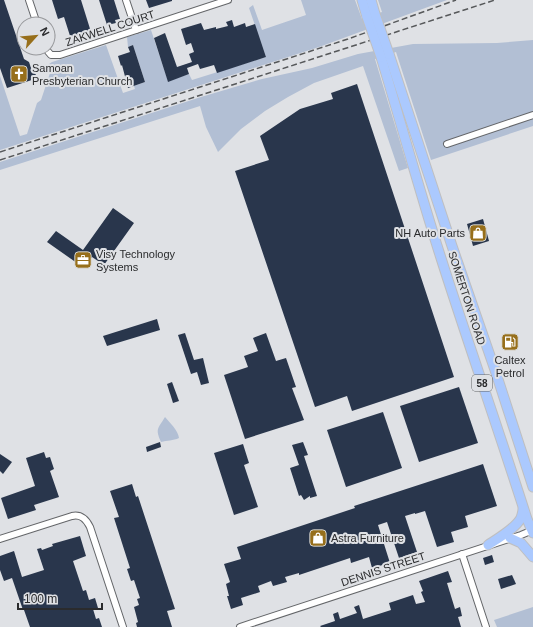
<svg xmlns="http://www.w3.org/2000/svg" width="533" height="627" viewBox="0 0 533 627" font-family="Arial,sans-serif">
  <rect width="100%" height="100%" fill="#dfe1e5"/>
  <!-- green -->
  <g fill="#b2bfd4">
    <path d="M301,0h54l7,19 20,-7 -4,-12h69l-128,47 -319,103v-74l20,60 7,-2 10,-31 4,-3 11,-33 -4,1 1,-4 3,-2 54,-17 17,48 12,-4 -1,-3 11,-4 -12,-37 -5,2 -1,-10 24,-7 17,51 21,-7 3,6 74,-23 -17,-49 4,-3 9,25 44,-15z"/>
    <path d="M533,40v86l-102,34 -35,-108 -21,7 33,109 -9,3 -36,-105 -49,17 -26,14 -23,14 -24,18 -23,23 -12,-25 -6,-21 -200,64v-8l201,-65 61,-18 50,-11 46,-14 55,-10 84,-1z"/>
    <path d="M165,417c5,6 13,13 14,21 -6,3 -12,2 -18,4 -6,-14 -3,-13 4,-25z"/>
    <path d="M533,607v20h-36l-3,-7z"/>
  </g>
  <!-- building -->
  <g fill="#29364c">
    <path d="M0,0h4l20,59 5,3 3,9 2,1 2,3 -1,4 -28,9 -7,-20z"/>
    <path d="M52,0h29l10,32 -20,7 -7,-22 -6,2z"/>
    <path d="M99,0h15l6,19 -5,1 1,3 -9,2z"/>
    <path d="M146,0h26v1l-23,7z"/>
    <path d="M232,20l2,7 11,-4 1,4 9,-3 11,33 -49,16 -3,-8 -14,4 -2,-5 -11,4 2,6 -21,8 -14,-44 11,-5 12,34 15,-5 -3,-8 5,-2 -3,-9 -5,2 -5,-16 20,-6 3,7 12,-3v2l12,-3 -2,-4z"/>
    <path d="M133,45l12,37 -17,6 -6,-23 -1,1 -3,-10 12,-4 -2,-5z"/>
    <path d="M357,84l97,293 -102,34 -5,-15 -32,11 -80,-236 34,-11 -9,-24 40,-27 33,-10 -2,-6z"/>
    <path d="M113,208l21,15 -30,42 -12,-8 -8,11 -37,-26 9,-11 27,19z"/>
    <path d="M483,219l6,22 -16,5 -6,-22z"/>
    <path d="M157,319l3,11 -53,16 -4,-10z"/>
    <path d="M185,333l9,27 9,-2 6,25 -8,2 -4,-13 -6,2 -13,-39z"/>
    <path d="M266,333l10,28 10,-3 10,29 -4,1 12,32 -59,19 -21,-64 24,-8 -4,-11 14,-5 -5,-13z"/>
    <path d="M172,382l7,19 -6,2 -6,-19z"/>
    <path d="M459,387l19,56 -59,19 -19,-56z"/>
    <path d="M383,412l19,56 -56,19 -19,-57z"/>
    <path d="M160,442l1,5 -14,5 -1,-5z"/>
    <path d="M303,442l5,13 -4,1 13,40 -7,2v-2l-6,4 -3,-5 -2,1 -9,-28 9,-3 -7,-20z"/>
    <path d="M243,444l6,19 -5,2 14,42 -24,8 -20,-62z"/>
    <path d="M44,452l2,6 4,-1 4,12 -4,2 9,26 -25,8 2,5 -28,9 -7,-21 34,-12 -9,-28z"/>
    <path d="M0,454l12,8 -9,12 -3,-3z"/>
    <path d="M483,464l14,42 -32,10 3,11 -17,5 3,10 -17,5 -12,-36 -10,3v-1l-10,3 12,36 -18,6 -12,-36 -9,3 12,38 -18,5 -3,-11 -18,6 -1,-5 -51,17v-2l-14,4 2,5 -14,4 -2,-5 -13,5 2,6 -19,6 2,7 -12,4 -4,-13h2l-3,-12 4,-2 -6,-18 17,-5 -4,-12 118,-39 -1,-2z"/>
    <path d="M132,484l4,13 2,-1 37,113 -8,2 5,16h-35l-1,-4 2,-1 -4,-15 5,-2 -2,-6 3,-1 -6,-18 -3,1 -4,-12 3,-1 -16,-50 5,-1 -9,-26z"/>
    <path d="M80,536l6,20 -13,5 10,30 3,-1 3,10 6,-2 3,10 -5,1 3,10 3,-1 3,9h-72l-6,-17h-1l-11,-32 -8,3 -4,-11v-14l14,-5 8,26 22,-7 -7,-21 4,-1 1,2 11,-4 -1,-2z"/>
    <path d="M492,555l2,7 -9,3 -2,-7z"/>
    <path d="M448,571l4,11 -5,1 8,26 5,-2 2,9 -4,1 3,10h-140l-1,-1 15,-5 -2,-7 5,-2 2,7 17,-6 -3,-6 5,-2 4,14 28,-9 -2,-7 24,-8 3,9 9,-2 -4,-10 2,-1 -4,-10z"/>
    <path d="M512,575l4,9 -15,5 -3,-10z"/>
  </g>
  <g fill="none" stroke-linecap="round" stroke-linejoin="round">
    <defs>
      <g id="street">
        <path d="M29,0l8,24"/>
        <path d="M126,0l10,30"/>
        <path d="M45,48l6,7h9l168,-55"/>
        <path d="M447,144l86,-29"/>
        <path d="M0,539l72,-23c9,-2 14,3 18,11l33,100"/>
        <path d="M462,554l24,73"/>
        <path d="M240,627l281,-92 12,-5"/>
      </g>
      <g id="primary">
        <path d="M362,0l5,17"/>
        <path d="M371,0l4,14"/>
        <path d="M389,54l63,192 43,124 38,117"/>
        <path d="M381,57c20,66 38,132 59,198 28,88 59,176 87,264l6,14"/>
        <path d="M510,538l11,5 12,14"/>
        <path d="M488,545c9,-6 28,-17 33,-27 1,-3 2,-6 2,-9"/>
      </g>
    </defs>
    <!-- street casing -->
    <use href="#street" stroke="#646669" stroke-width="8"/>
    <!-- primary casing -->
    <use href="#primary" stroke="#bfbfc0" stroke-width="11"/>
    <!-- street -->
    <use href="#street" stroke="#fff" stroke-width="6"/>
    <!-- primary -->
    <use href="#primary" stroke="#abc9fe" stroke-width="9"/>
    <!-- rail -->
    <g stroke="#56585a" stroke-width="1.5" stroke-dasharray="6 3" stroke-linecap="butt">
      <path d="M0,152l348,-113 108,-39"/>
      <path d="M0,160l495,-160"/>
    </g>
    <defs>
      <g id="primary-bridge">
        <path d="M375,14l14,40"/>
        <path d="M367,17l14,40"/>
      </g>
    </defs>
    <!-- primary-bridge casing -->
    <use href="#primary-bridge" stroke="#bfbfc0" stroke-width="11" stroke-linecap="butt"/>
    <!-- primary-bridge -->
    <use href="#primary-bridge" stroke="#abc9fe" stroke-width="9"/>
  </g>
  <!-- icons -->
  <defs>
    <symbol id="church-square" viewBox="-11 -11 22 22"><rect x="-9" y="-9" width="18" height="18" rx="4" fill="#976f1b" stroke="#dfe1e5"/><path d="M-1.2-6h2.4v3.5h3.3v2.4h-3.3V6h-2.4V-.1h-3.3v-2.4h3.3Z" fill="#fff"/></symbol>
    <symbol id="shop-square" viewBox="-11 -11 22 22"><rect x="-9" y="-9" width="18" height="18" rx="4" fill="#976f1b" stroke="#dfe1e5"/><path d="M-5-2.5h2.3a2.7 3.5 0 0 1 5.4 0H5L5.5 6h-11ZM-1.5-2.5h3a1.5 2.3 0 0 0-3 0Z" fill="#fff"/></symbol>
    <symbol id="office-square" viewBox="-11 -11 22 22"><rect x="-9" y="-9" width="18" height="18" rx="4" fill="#976f1b" stroke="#dfe1e5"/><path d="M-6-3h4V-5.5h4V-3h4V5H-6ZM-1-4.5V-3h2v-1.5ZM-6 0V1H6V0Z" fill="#fff"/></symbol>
    <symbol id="fuel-square" viewBox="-11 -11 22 22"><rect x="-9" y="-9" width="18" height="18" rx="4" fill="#976f1b" stroke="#dfe1e5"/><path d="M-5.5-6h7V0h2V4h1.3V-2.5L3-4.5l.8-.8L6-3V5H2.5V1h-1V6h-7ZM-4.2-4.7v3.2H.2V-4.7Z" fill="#fff"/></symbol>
  </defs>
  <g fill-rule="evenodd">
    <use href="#church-square" x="9" y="64" width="20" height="20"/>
    <use href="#shop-square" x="468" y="223" width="20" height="20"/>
    <use href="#office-square" x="73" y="250" width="20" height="20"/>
    <use href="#fuel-square" x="500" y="332" width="20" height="20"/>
    <use href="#shop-square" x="308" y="528" width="20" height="20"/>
  </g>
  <g text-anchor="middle" stroke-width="4" stroke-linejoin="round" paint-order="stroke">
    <!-- shield labels -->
    <rect fill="#dfe1e5" stroke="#606264" stroke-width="1" x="472" y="375" width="20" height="16" rx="3"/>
    <g font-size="10" font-weight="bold" fill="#2a2b2d">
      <text x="482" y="387">58</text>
    </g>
    <!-- street labels -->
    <g font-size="11" fill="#2a2b2d" stroke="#dfe1e5">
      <text transform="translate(110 28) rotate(-18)" y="4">ZAKWELL COURT</text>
      <text transform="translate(467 298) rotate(72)" y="4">SOMERTON ROAD</text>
      <text transform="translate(383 569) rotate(-18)" y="4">DENNIS STREET</text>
    </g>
    <!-- poi labels -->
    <g font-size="11" fill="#2a2b2d" stroke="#dfe1e5" text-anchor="start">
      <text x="32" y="72">Samoan<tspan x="32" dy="13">Presbyterian Church</tspan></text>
      <text x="465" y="237" text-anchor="end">NH Auto Parts</text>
      <text x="96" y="258">Visy Technology<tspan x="96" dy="13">Systems</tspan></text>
      <text x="510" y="364" text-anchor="middle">Caltex<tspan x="510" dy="13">Petrol</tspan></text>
      <text x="331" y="542">Astra Furniture</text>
    </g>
  </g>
  <!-- north arrow -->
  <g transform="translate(36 36) rotate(63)"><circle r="19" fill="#dfe1e5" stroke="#97989b"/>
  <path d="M0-3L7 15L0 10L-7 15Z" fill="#976f1b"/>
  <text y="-6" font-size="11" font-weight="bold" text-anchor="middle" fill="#2a2b2d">N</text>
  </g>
  <!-- scale -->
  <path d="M18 603v6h84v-6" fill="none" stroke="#2a2b2d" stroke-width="2"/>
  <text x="24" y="603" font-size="12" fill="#2a2b2d" stroke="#dfe1e5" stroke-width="3" paint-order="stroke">100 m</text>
</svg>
